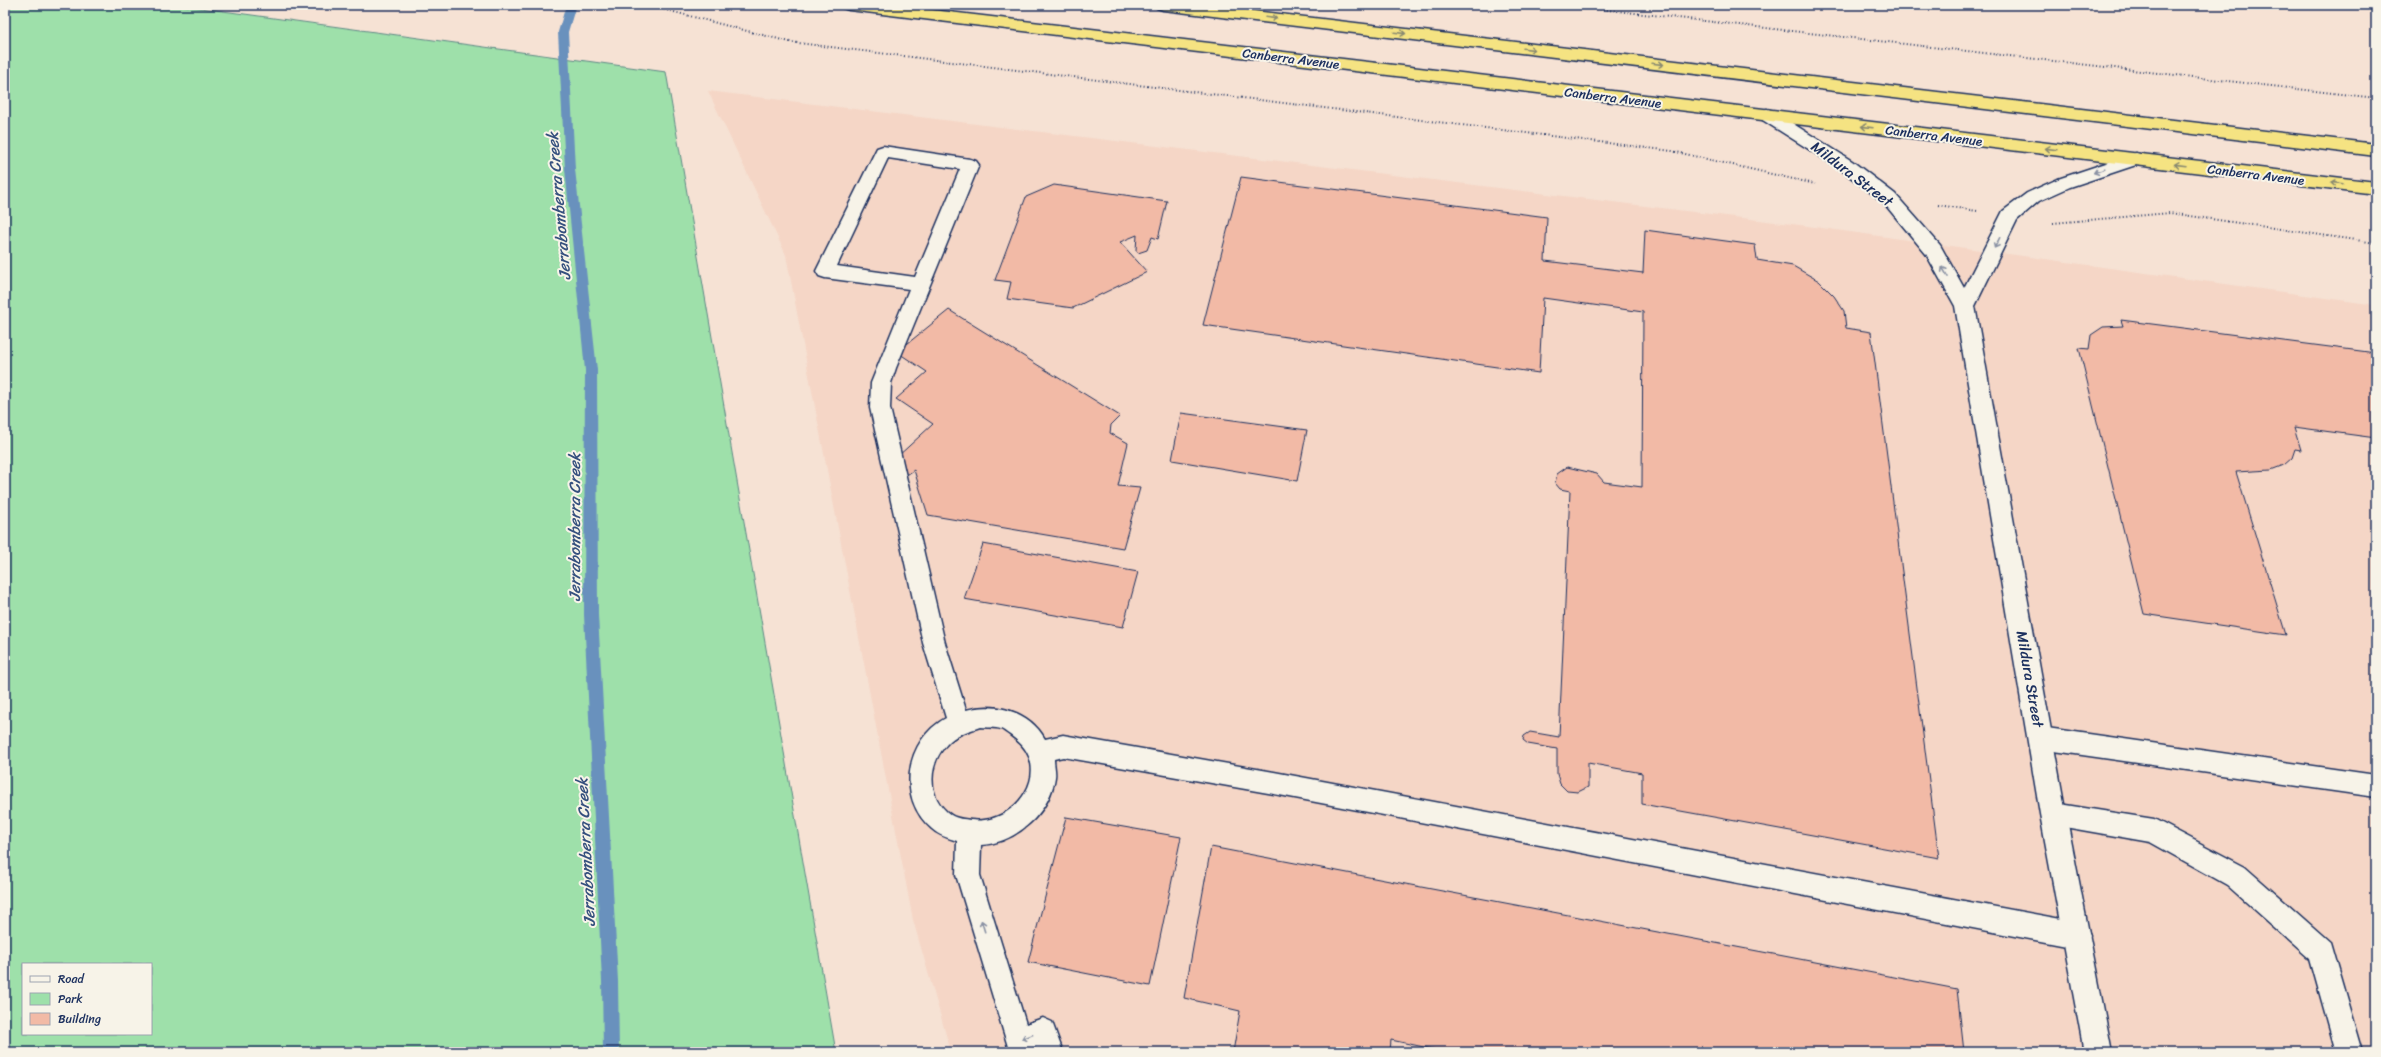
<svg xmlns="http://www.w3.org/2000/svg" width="2381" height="1057" viewBox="0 0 2381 1057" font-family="Sriracha,sans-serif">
  <rect width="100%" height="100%" fill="#f6e2d4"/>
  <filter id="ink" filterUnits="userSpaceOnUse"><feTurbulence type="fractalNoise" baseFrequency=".025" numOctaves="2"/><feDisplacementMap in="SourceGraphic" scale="8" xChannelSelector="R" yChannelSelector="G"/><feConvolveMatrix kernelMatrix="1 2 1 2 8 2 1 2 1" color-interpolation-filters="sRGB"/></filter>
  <g filter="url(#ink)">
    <!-- built -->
    <path fill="#f5d6c6" d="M708,91l1092,134 576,80v747h-1425l-38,-132 -127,-665z"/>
    <!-- green -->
    <path fill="#9ee0aa" stroke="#5c8884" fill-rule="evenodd" d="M5,5h174l487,67 170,980h-831zM23,964h128v70h-128z"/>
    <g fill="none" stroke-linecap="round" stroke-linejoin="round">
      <!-- stream -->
      <path fill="#6991bd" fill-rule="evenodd" d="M566,5h10l-8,27 7,137 22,201 1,245 20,366 1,71h-16l-1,-71 -18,-366 1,-245 -20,-201 -7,-137z"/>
    </g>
    <!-- building -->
    <g fill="#f2baa6" stroke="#1b2f5e">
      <path d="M1241,177l306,40 -2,44 98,12 2,-43 110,15 2,15 36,6 26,15 15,15 10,15 2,17 25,4 68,526 -297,-54v-31l-54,-10v24l-10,5 -11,-1 -7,-7 -3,-10v-25l-29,-5 -5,-4 1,-4 6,-4 29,5 11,-246 -10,-2 -5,-6 2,-9 10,-7 30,7 7,8 38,5 1,-175 -100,-14 -4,75 -336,-48z"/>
      <path d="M1054,185l113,16 -9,38 -6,-2 -5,13 -9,3 -2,-3 1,-15 -17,7 27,30 -74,36 -66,-9 4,-17 -16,-2 31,-83z"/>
      <path d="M949,310l171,106 -9,9 -1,8 18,10 -10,43 22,2 -17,60 -195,-33 -14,-45 -13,9 -4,-22 36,-33 -37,-25 31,-27 -30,-20z"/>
      <path d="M2121,320l255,33v85l-82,-11 7,23 -6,-1 -3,9 -8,7 -13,5 -35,2 50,163 -142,-21 -65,-266 10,1 2,-14 12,-8 20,-1z"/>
      <path d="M1181,413l126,17 -10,51 -125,-21z"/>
      <path d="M983,544l155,28 -15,55 -159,-28z"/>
      <path d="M1066,817l115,20 -31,149 -122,-24z"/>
      <path d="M1211,847l746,142 7,63h-517l-56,-12 -1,12h-157l7,-41 -56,-13z"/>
    </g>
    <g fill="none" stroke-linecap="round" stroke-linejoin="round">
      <defs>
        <g id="lane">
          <path d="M883,146l87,13 6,2 3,4 -83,203 -5,15 -1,25 55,235 21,67c30,-8 63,1 79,29l18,-4 211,37 803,150 9,4 4,9 -4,9 -9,4 -803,-154 -211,-37 -9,2c0,6 2,13 1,18 -5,36 -39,66 -74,68l-1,30 46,149 17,-6 9,4 11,30h-26l-2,-5 -11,5 -15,-2 -53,-175 1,-34c-9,-3 -19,-6 -25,-12 -36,-30 -27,-89 14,-111l-23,-75 -53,-235 1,-25 38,-94 -84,-11 -6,-2 -3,-5 59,-119 2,-4zM888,158l72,11 -45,108 -78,-11zM980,727c7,1 15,0 21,2 4,2 9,6 13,9 42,31 2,88 -43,82 -7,-1 -14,-1 -20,-5 -26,-18 -23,-54 -1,-74 9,-8 19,-10 30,-14z"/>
          <path d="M2040,727l336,48v22l-336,-48 -8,-3 -4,-8 4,-8z"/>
          <path d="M2053,803l101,16 91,48 85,75 32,110h-26l-26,-93 -83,-74 -77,-43 -97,-17 -9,-3 -3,-8 3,-8z"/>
        </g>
        <path id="street" d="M1767,109l6,2 79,50 43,33 45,51 24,43 39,-77 24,-18 31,-14 78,-26 6,2 3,4 -3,4 -72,24 -31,14 -22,19 -42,86 91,508 46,238h-28l-44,-238 -85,-508 -29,-52 -43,-52 -43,-33 -79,-50 -3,-4 3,-4z"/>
        <g id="highway">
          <path d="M841,5h49l1486,177v12l-1527,-184 -6,-2z"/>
          <path d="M1155,5h49l1172,139v12l-1213,-146 -6,-2z"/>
        </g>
      </defs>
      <!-- lane casing -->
      <use href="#lane" stroke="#1b2f5e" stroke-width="3"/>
      <!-- street casing -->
      <use href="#street" stroke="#1b2f5e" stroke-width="3"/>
      <!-- highway casing -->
      <use href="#highway" stroke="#1b2f5e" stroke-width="3"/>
      <!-- path -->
      <g stroke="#1b2f5e" stroke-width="2" stroke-dasharray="1 2.5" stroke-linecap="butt">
        <path d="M647,5l143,37 882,109 143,33"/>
        <path d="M1565,5l811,93"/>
        <path d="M1938,205l39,6"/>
        <path d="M2053,223l117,-10 206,30"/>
      </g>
      <!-- lane -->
      <use href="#lane" fill="#f7f3e8" fill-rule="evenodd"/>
      <!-- street -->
      <use href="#street" fill="#f7f3e8" fill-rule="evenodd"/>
      <!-- highway -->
      <use href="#highway" fill="#f5e382" fill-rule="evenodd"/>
    </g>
    <!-- one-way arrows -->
    <defs><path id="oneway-shaft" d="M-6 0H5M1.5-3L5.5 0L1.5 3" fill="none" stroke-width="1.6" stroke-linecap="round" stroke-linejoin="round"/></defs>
    <g stroke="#888970">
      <use href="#oneway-shaft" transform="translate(1271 18) rotate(7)"/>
      <use href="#oneway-shaft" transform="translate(1400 33) rotate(7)"/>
      <use href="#oneway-shaft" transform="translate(1529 49) rotate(7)"/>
      <use href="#oneway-shaft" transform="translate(1658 64) rotate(7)"/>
      <use href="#oneway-shaft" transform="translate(1867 127) rotate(-173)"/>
      <use href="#oneway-shaft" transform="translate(2051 149) rotate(-173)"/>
      <use href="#oneway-shaft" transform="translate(2180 165) rotate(-173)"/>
      <use href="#oneway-shaft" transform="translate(2337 183) rotate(-173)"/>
    </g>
    <g stroke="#8991a3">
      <use href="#oneway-shaft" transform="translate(2099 171) rotate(162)"/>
      <use href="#oneway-shaft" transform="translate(1997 243) rotate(117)"/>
      <use href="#oneway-shaft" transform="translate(1945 272) rotate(-120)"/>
      <use href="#oneway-shaft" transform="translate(983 926) rotate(-107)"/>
      <use href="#oneway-shaft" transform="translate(1027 1037) rotate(159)"/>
    </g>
  </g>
  <g text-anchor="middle" stroke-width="4" stroke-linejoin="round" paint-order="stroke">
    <!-- far-street labels -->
    <g font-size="13" fill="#1b2f5e" stroke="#f7f3e8">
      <text transform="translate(1291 58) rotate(7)" y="5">Canberra Avenue</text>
      <text transform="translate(1613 97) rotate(7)" y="5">Canberra Avenue</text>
      <text transform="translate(1934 135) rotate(7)" y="5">Canberra Avenue</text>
      <text transform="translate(2256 174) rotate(7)" y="5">Canberra Avenue</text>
    </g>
    <!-- street labels -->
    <g font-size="15" fill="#1b2f5e" stroke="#f7f3e8">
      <text transform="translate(1852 174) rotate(37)" y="5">Mildura Street</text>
      <text transform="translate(2030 679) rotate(80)" y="5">Mildura Street</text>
    </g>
    <!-- water labels -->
    <g font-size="16" font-style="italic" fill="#35507e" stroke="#f7f3e8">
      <text transform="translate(558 206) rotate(-95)" y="6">Jerrabomberra Creek</text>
      <text transform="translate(574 527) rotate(-90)" y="6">Jerrabomberra Creek</text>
      <text transform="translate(585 852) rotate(-93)" y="6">Jerrabomberra Creek</text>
    </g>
  </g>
  <!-- margin -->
  <rect width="2381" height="1057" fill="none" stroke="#f7f3e8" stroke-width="20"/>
  <rect x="10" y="10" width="2361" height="1037" fill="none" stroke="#1b2f5e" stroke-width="1.5" filter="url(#ink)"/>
  <!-- legend -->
  <rect x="22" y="963" width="130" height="72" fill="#f7f3e8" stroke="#9fa5b1"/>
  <rect x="30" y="976" width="20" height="6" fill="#f7f3e8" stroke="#9fa5b1"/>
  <text x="58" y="983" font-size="12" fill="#1b2f5e">Road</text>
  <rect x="30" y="993" width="20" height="12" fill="#9ee0aa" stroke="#9fa5b1"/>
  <text x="58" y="1003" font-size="12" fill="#1b2f5e">Park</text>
  <rect x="30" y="1013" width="20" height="12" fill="#f2baa6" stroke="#9fa5b1"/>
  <text x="58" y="1023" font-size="12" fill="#1b2f5e">Building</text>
</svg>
